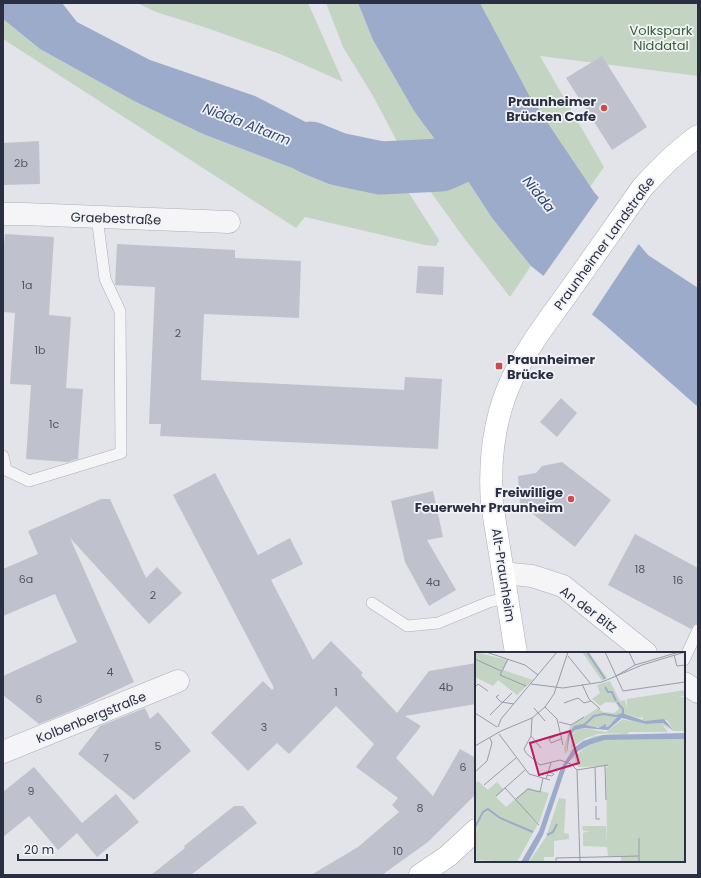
<svg xmlns="http://www.w3.org/2000/svg" width="701" height="878" viewBox="0 0 701 878" font-family="Poppins,sans-serif">
  <rect width="100%" height="100%" fill="#e2e4ea"/>
  <!-- green -->
  <g fill="#c4d4c3">
    <path d="M137,3h171l35,79 -63,-28 -73,-26 -51,-16z"/>
    <path d="M326,3h32l15,37 41,71 28,38 -43,-4 -26,-49 -30,-49z"/>
    <path d="M480,3h218v73l-158,-20 64,111 -14,20 -61,-92z"/>
    <path d="M3,19l37,30 94,52 69,33 97,37 72,14 3,2 14,-25 50,78 -3,6 -11,-1 -120,-28 -9,11 -293,-189z"/>
    <path d="M460,169l32,49 39,48 -21,31 -46,-59 -47,-65z"/>
  </g>
  <!-- water -->
  <g fill="#9dabca">
    <path d="M3,3h59l15,19 73,38 105,36 76,39 50,33 -9,17 -72,-14 -97,-37 -69,-33 -94,-52 -37,-30z"/>
    <path d="M358,3h122l49,92 65,97 54,63 50,33v119l-94,-83 -73,-58 -39,-48 -32,-49 -18,-20 -28,-38 -41,-71z"/>
  </g>
  <!-- pier -->
  <path fill="#e2e4ea" d="M600,196l40,46 -49,74 -49,-38z"/>
  <g fill="none" stroke-linecap="round" stroke-linejoin="round">
    <!-- river -->
    <path stroke="#9dabca" stroke-width="53" d="M311,148l27,11 43,9 60,-3 55,-24"/>
  </g>
  <!-- building -->
  <g fill="#bfc2cd">
    <path d="M602,56l45,71 -35,23 -46,-72z"/>
    <path d="M39,141l1,43 -37,1v-42z"/>
    <path d="M5,234l49,3 -5,78 22,2 -5,71 17,1 -5,70 -10,3 -42,-3 5,-74 -21,-1 5,-71 -12,-1v-55z"/>
    <path d="M117,244l118,6v8l66,3 -2,57 -95,-4 -3,66 203,10 1,-13 37,2 -4,70 -278,-13 1,-12h-12l6,-137 -40,-2z"/>
    <path d="M418,266l26,1 -1,28 -27,-2z"/>
    <path d="M561,398l16,15 -20,24 -17,-15z"/>
    <path d="M562,462l49,38 -36,47 -55,-43 -2,-28 18,-3 6,-7z"/>
    <path d="M215,473l43,82 32,-17 13,26 -32,16 42,80 18,-19 32,32 -2,2 36,38 32,-42 47,-8v41l-71,12 16,10 -25,32 37,38 27,-47 16,9v36l-48,48 -46,33h-71l47,-28 41,-35 -7,-7 6,-7 -42,-31 18,-23 -38,-38 -47,48 -12,-11 -29,28 -37,-38 52,-52 9,9 2,-2 -101,-193z"/>
    <path d="M433,491l10,46 -16,3 29,50 -27,16 -24,-44 -14,-61z"/>
    <path d="M101,499h9l36,79 11,-11 25,26 -33,31 -79,-86 64,144 -58,27 -37,15 -36,-29v-19l74,-34 -22,-48 -52,22v-47l35,-15 -10,-23z"/>
    <path d="M635,534l63,34v55l-4,2 -3,4 -83,-44z"/>
    <path d="M145,708l5,11 8,-7 33,39 -57,49 -56,-46 22,-28z"/>
    <path d="M34,767l48,56 34,-29 23,28 -42,35 -20,-24 -19,17 -29,-34 -26,21v-45z"/>
    <path d="M234,806h9l14,17 -66,52h-40l34,-27 -1,-2z"/>
  </g>
  <g fill="none" stroke-linecap="round" stroke-linejoin="round">
    <defs>
      <g id="service">
        <path d="M3,456l3,14 23,11 92,-28 -1,-142 -15,-32 -8,-62"/>
        <path d="M372,603l35,23 31,-3 51,-21 19,-5"/>
        <path d="M684,660l14,-30"/>
      </g>
      <g id="minor">
        <path d="M3,214h21l205,8"/>
        <path d="M503,573l29,3 31,10 83,67"/>
        <path d="M684,683l14,9"/>
        <path d="M3,752l175,-71"/>
      </g>
      <g id="secondary">
        <path d="M516,653l-24,-149c-3,-43 2,-88 21,-127 15,-31 37,-59 57,-87 24,-34 48,-68 72,-102 17,-19 35,-37 56,-52"/>
        <path d="M420,875l28,-19 28,-26"/>
      </g>
    </defs>
    <!-- service casing -->
    <use href="#service" stroke="#abaeb8" stroke-width="12"/>
    <!-- minor casing -->
    <use href="#minor" stroke="#abaeb8" stroke-width="23"/>
    <!-- secondary casing -->
    <use href="#secondary" stroke="#abaeb8" stroke-width="23"/>
    <!-- service -->
    <use href="#service" stroke="#f5f5f8" stroke-width="11"/>
    <!-- minor -->
    <use href="#minor" stroke="#f5f5f8" stroke-width="22"/>
    <!-- secondary -->
    <use href="#secondary" stroke="#fff" stroke-width="22"/>
  </g>
  <!-- markers -->
  <g fill="#cd4b49" stroke="#f1f3f7" stroke-width="1.5">
    <circle cx="604" cy="108" r="4"/>
    <rect x="495" y="362" width="8" height="8" rx="2"/>
    <circle cx="571" cy="499" r="4"/>
  </g>
  <g text-anchor="middle" stroke-width="3.5" stroke-linejoin="round" paint-order="stroke">
    <!-- number labels -->
    <g font-size="11" fill="#4f5465">
      <text x="21" y="167">2b</text>
      <text x="27" y="289">1a</text>
      <text x="178" y="337">2</text>
      <text x="40" y="354">1b</text>
      <text x="54" y="428">1c</text>
      <text x="640" y="573">18</text>
      <text x="26" y="583">6a</text>
      <text x="678" y="584">16</text>
      <text x="433" y="586">4a</text>
      <text x="153" y="599">2</text>
      <text x="110" y="676">4</text>
      <text x="446" y="691">4b</text>
      <text x="336" y="696">1</text>
      <text x="39" y="703">6</text>
      <text x="264" y="731">3</text>
      <text x="158" y="750">5</text>
      <text x="106" y="762">7</text>
      <text x="463" y="771">6</text>
      <text x="31" y="795">9</text>
      <text x="420" y="812">8</text>
      <text x="398" y="855">10</text>
    </g>
    <!-- park labels -->
    <g font-size="13" fill="#385e37" stroke="#f1f3f7">
      <text x="661" y="35">Volkspark<tspan x="661" dy="15">Niddatal</tspan></text>
    </g>
    <!-- poi labels -->
    <g font-size="13" font-weight="bold" fill="#2a2f42" stroke="#f1f3f7" text-anchor="end">
      <text x="596" y="106">Praunheimer<tspan x="596" dy="15">Brücken Cafe</tspan></text>
      <text x="507" y="364" text-anchor="start">Praunheimer<tspan x="507" dy="15">Brücke</tspan></text>
      <text x="563" y="497">Freiwillige<tspan x="563" dy="15">Feuerwehr Praunheim</tspan></text>
    </g>
    <!-- street labels -->
    <g font-size="13" fill="#2a2f42" stroke="#f1f3f7">
      <text transform="translate(116 218) rotate(2)" y="5">Graebestraße</text>
      <text transform="translate(604 243) rotate(-54)" y="5">Praunheimer Landstraße</text>
      <text transform="translate(504 575) rotate(81)" y="5">Alt-Praunheim</text>
      <text transform="translate(589 609) rotate(37)" y="5">An der Bitz</text>
      <text transform="translate(91 717) rotate(-22)" y="5">Kolbenbergstraße</text>
    </g>
    <!-- water labels -->
    <g font-size="14" font-style="italic" fill="#344776" stroke="#f1f3f7">
      <text transform="translate(247 124) rotate(21)" y="5">Nidda Altarm</text>
      <text transform="translate(539 194) rotate(51)" y="5">Nidda</text>
    </g>
  </g>
  <!-- overview -->
  <g transform="translate(475 652)">
    <rect width="210" height="210" fill="#e2e4ea"/>
    <path d="M0,0l33,8 -5,10 30,10 -16,15 -19,-15 -5,6 -18,-9zM107,0h7l18,26 -5,3zM135,29l10,20 5,-1 2,8v-9l58,-9v6l-8,1h8v34h-11l-7,-11 -22,1 -3,-1 1,-3 -4,1 -17,-5 -8,3 3,1 -8,9 -15,2 -8,-3 -18,9v17l-3,3 -1,-6 6,-22 28,-18 5,4 11,1 5,-4 -3,-6 -10,-1 -6,4 -8,-7 8,-6 -3,-8zM150,66l21,6 17,-1 8,8 -5,-4 -4,-3 6,8h-39l-2,3 -32,2 -26,16 4,-5 21,-12 29,-3 -25,1 -12,4 -15,10 1,-14 4,-4 7,-2 23,4 17,-13 9,3zM210,87v123h-64v-5l-13,-1 -1,-9 -24,-1v-13l6,-2h-6l-1,-5h24l1,17 -1,-75 2,-2 -29,1 -3,-2 -1,-8 -6,4 4,-4 16,-12 15,-5zM3,129l10,9 9,-8 7,8 -8,7 10,10 22,-19 21,5 -10,30 -10,-9 9,10 -21,38 -42,-2v-77zM84,146l7,1 -2,34 5,1v5l-15,2v16h-10v5h-15l17,-25z" fill="#c4d4c3"/>
    <path d="M147,61l23,8 19,-2 10,12 -11,-8 -17,1 -24,-6 -14,12 -24,-2 -9,2 -5,5 -3,16 1,-17 6,-8 8,-2 16,4 8,-4v3l3,-1 8,-9 -4,-1zM210,81v6l-81,1 -15,5 -12,7 -10,12 -24,71 -15,27h-7l18,-31 21,-61 13,-21 10,-8 20,-6z" fill="#9dabca"/>
    <path fill="none" stroke="#9dabca" stroke-width="2" d="M112,0l18,27M130,35l3,5h4l4,9M142,50l6,7v6M108,74l11,-10 9,-2 13,2M0,175l8,-15 5,-3 12,9 33,14M72,183l6,-3 4,-8"/>
    <path fill="none" stroke="#989ca7" stroke-width="1" d="M11,0l39,13 13,10M130,0l18,39 62,-9M154,0l6,13M199,3l3,11 8,-1M93,4l22,27M0,7l26,12M33,7l-8,16 26,11M141,24l19,-11 44,-13M56,32l32,4 39,-6 40,-17 43,-13M107,32l7,15 11,10M0,35l3,-3 10,7M24,43l-3,2 5,5 13,2M89,51l14,-5 6,5 7,-2M70,55l12,12 6,26M59,56l11,13M0,61l22,14M15,63l22,-22M57,66l-1,18 -7,13 2,4 14,12 20,-5 11,4 6,6 3,92M84,70l12,3 13,-8M23,75l3,-8 56,-67M26,79l31,-13 13,-11 9,-13 14,-42M24,82l30,40 21,6M85,82l-11,5 2,4 10,-4M56,84l10,12M0,94l26,-15M130,114l1,34M120,115l1,35M102,118l31,-5M0,120l12,-11 5,-18 -2,-5M72,123l5,1 2,-2 -6,-3M71,127l5,-16M9,133l32,-27M30,136l34,37M21,144l29,-26M41,147l12,-10 12,3 3,-14M121,154v13h4M81,210v-4l83,-2M164,210v-24"/>
    <path fill="#c2185b" fill-opacity="0.15" stroke="#c2185b" stroke-width="2" d="M95,79l9,32 -40,12 -9,-32z"/>
    <rect width="210" height="210" fill="none" stroke="#2a2f42" stroke-width="2"/>
  </g>
  <!-- border -->
  <rect width="701" height="878" fill="none" stroke="#2a2f42" stroke-width="8"/>
  <!-- scale -->
  <path d="M18 854v6h89v-6" fill="none" stroke="#2a2f42" stroke-width="2"/>
  <text x="24" y="854" font-size="12" fill="#2a2f42" stroke="#f1f3f7" stroke-width="3" paint-order="stroke">20 m</text>
</svg>
